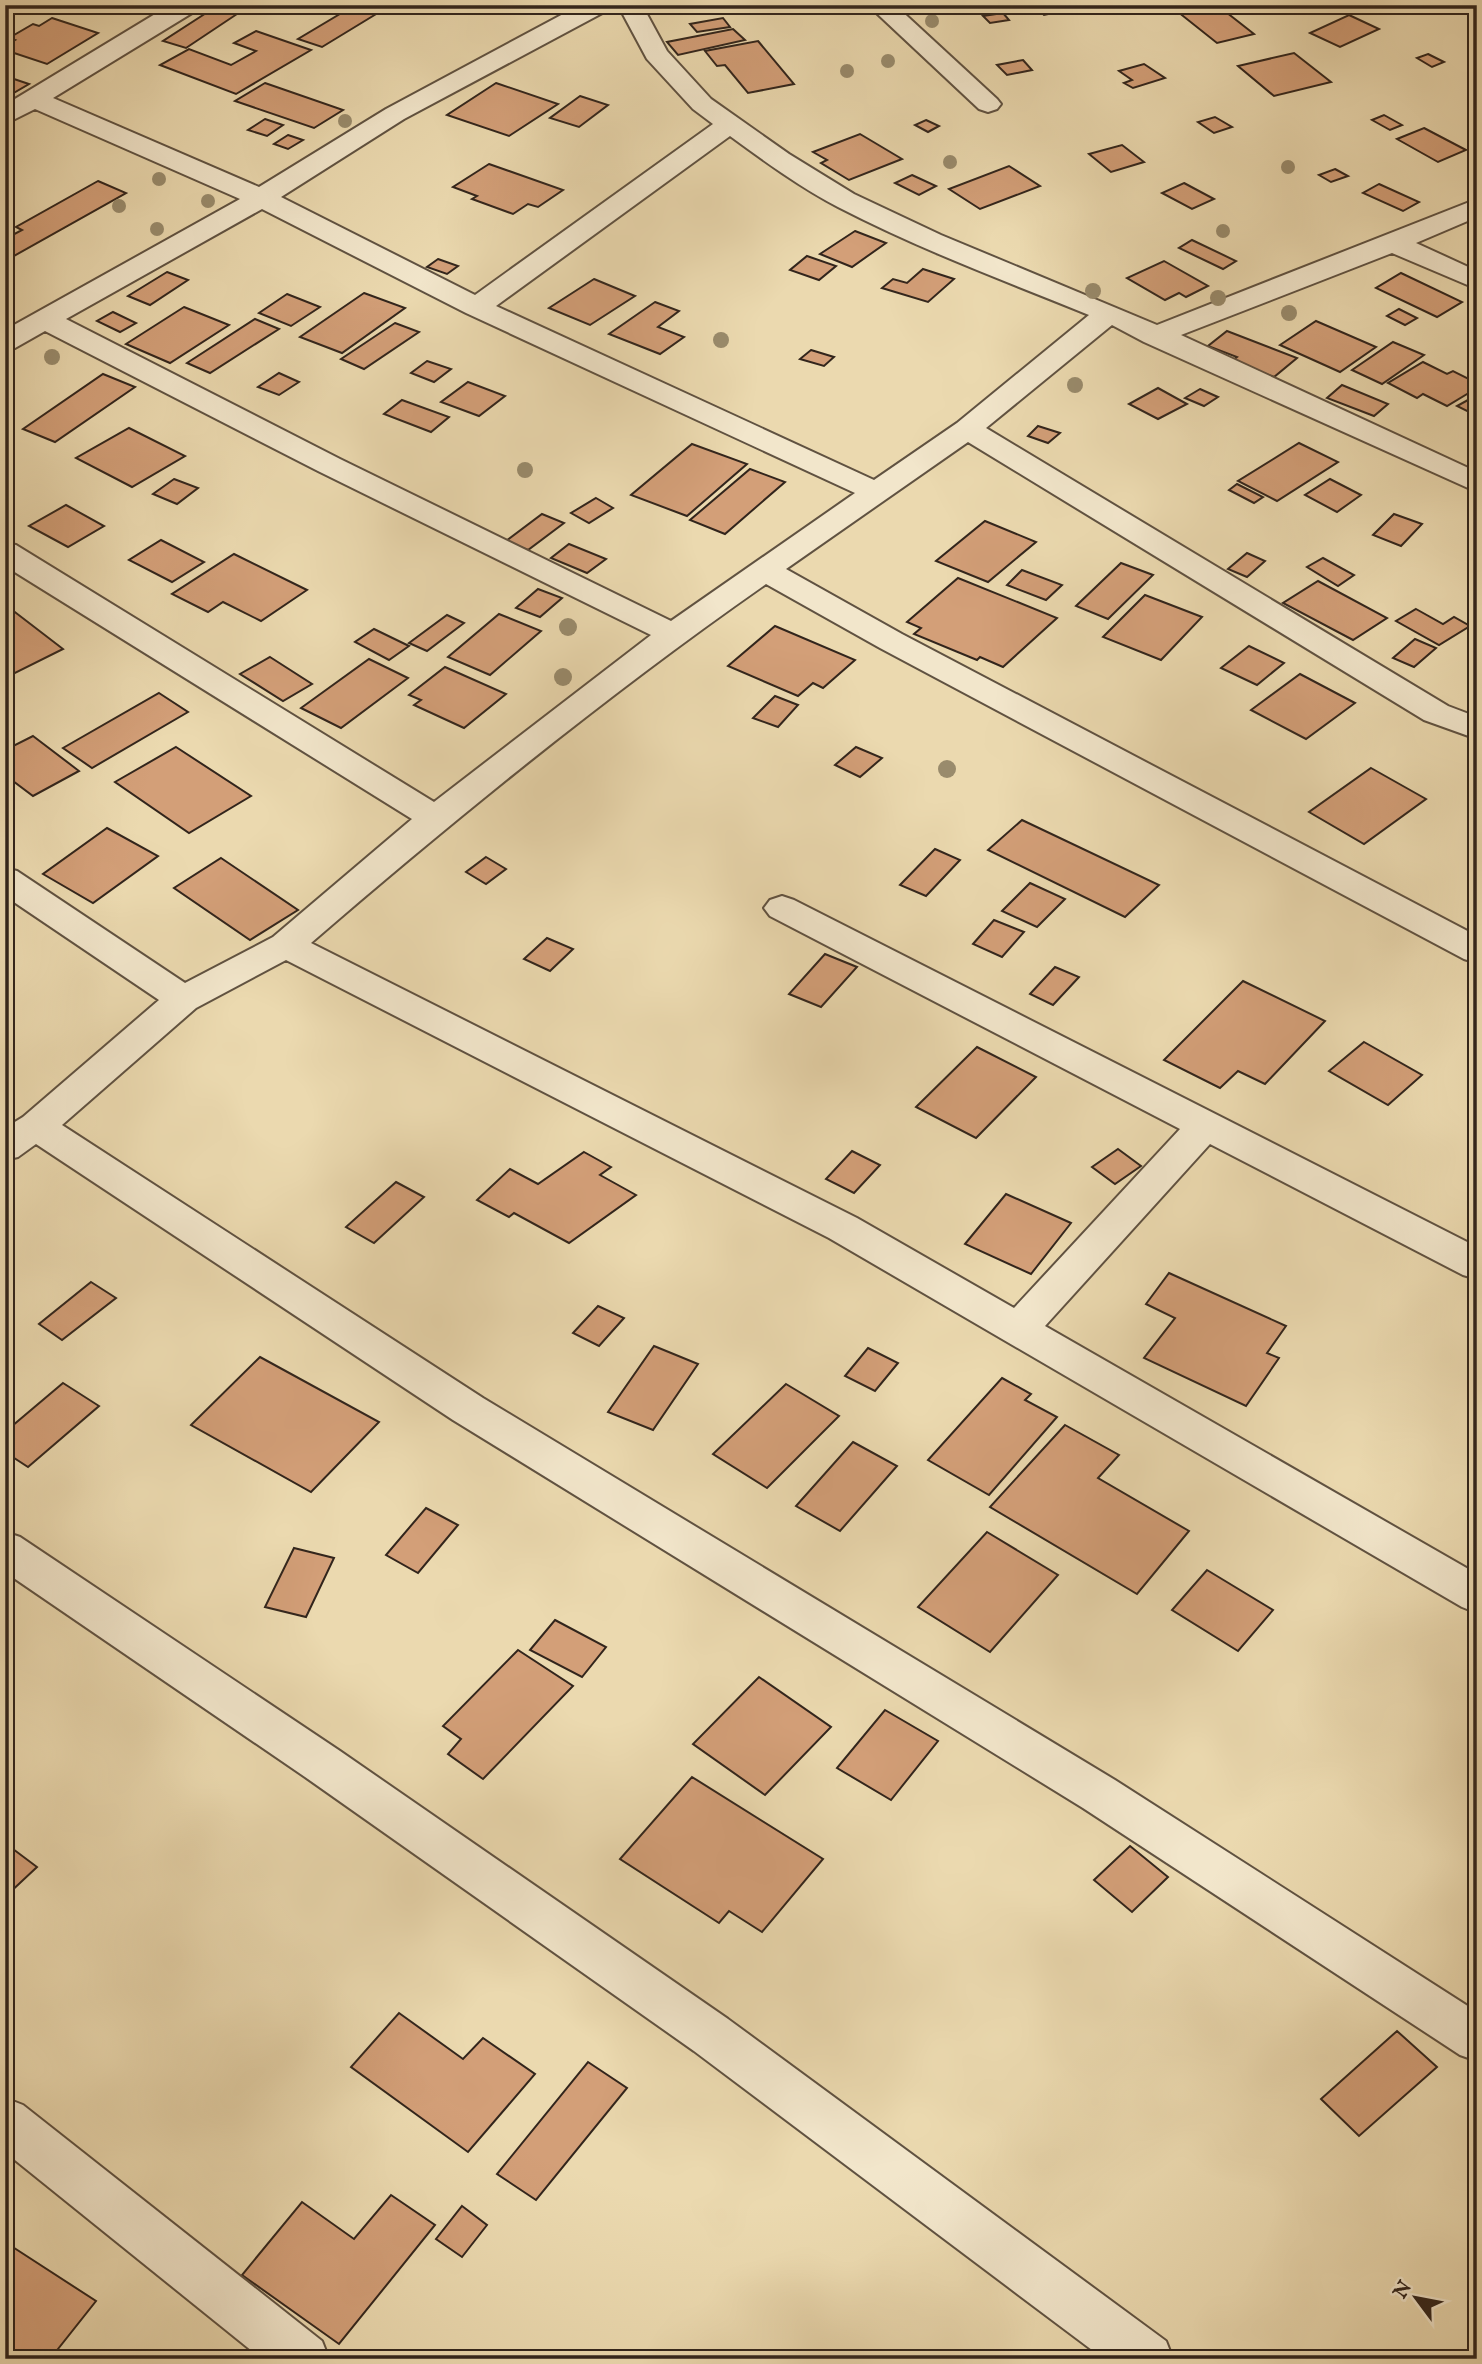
<svg xmlns="http://www.w3.org/2000/svg" width="1482" height="2364" viewBox="0 0 1482 2364" font-family="'IM FELL English',serif">
  <rect width="100%" height="100%" fill="#ebd9af"/>
  <filter id="stains"><feTurbulence type="fractalNoise" baseFrequency=".00286" numOctaves="4"/><feColorMatrix values="0 0 0 0 .2 0 0 0 0 .09 0 0 0 0 .02 0 0 0 .5 -.17"/></filter>
  <radialGradient id="worn" r=".72"><stop offset=".6" stop-color="#630" stop-opacity="0"/><stop offset="1" stop-color="#630" stop-opacity=".3"/></radialGradient>
  <!-- building -->
  <g fill="#d39f78" stroke="#32251c" stroke-width="2">
    <path d="M355,5l31,3 -64,39 -24,-8z"/>
    <path d="M1034,5h52l1,1 -43,9z"/>
    <path d="M1184,5h33l37,29 -37,9 -44,-35z"/>
    <path d="M217,6l23,6 -54,36 -23,-7z"/>
    <path d="M1003,13l6,7 -19,3 -7,-7z"/>
    <path d="M1349,15l30,14 -39,18 -30,-14z"/>
    <path d="M52,18l46,15 -51,31 -42,-14v-4l10,-6 -6,-2 24,-14 6,2z"/>
    <path d="M723,18l7,9 -33,5 -7,-8z"/>
    <path d="M733,29l12,11 -67,15 -11,-13z"/>
    <path d="M256,31l55,19 -75,44 -76,-29 29,-16 42,16 25,-14 -22,-8z"/>
    <path d="M758,41l36,43 -46,9 -23,-28 -8,1 -12,-15z"/>
    <path d="M1294,53l37,29 -57,14 -36,-30z"/>
    <path d="M1428,54l16,8 -12,5 -15,-9z"/>
    <path d="M1023,60l9,10 -25,5 -10,-10z"/>
    <path d="M1144,64l21,14 -32,10 -9,-5 8,-3 -13,-9z"/>
    <path d="M5,76l24,8 -24,14z"/>
    <path d="M265,83l78,27 -29,18 -79,-27z"/>
    <path d="M496,83l62,21 -49,32 -62,-21z"/>
    <path d="M580,96l28,9 -29,22 -29,-9z"/>
    <path d="M1384,115l18,10 -12,5 -18,-10z"/>
    <path d="M1215,117l17,10 -18,6 -16,-11z"/>
    <path d="M265,119l18,6 -16,11 -19,-6z"/>
    <path d="M926,120l13,6 -11,6 -13,-7z"/>
    <path d="M1424,128l42,22 -28,12 -41,-23z"/>
    <path d="M860,134l42,25 -53,21 -28,-17 6,-3 -14,-8z"/>
    <path d="M288,135l15,5 -15,9 -14,-5z"/>
    <path d="M1122,145l22,17 -33,10 -22,-18z"/>
    <path d="M489,164l74,26 -25,17 -10,-3 -15,10 -41,-15 5,-3 -24,-9z"/>
    <path d="M1009,166l31,20 -60,23 -31,-20z"/>
    <path d="M1335,169l13,7 -17,6 -12,-7z"/>
    <path d="M912,175l24,11 -17,9 -24,-12z"/>
    <path d="M98,181l28,12 -121,68v-22l17,-9 -6,-3z"/>
    <path d="M1184,183l30,16 -22,10 -30,-16z"/>
    <path d="M1379,184l40,18 -16,9 -40,-18z"/>
    <path d="M855,231l31,12 -34,24 -32,-13z"/>
    <path d="M1192,240l44,21 -13,8 -44,-21z"/>
    <path d="M807,256l29,10 -17,14 -29,-10z"/>
    <path d="M438,259l20,7 -11,8 -20,-7z"/>
    <path d="M1164,261l44,25 -22,11 -7,-4 -14,7 -38,-22z"/>
    <path d="M923,269l31,10 -26,23 -46,-14 11,-9 14,4z"/>
    <path d="M167,272l21,8 -38,25 -22,-9z"/>
    <path d="M1401,273l61,29 -25,15 -61,-29z"/>
    <path d="M594,279l41,17 -45,29 -41,-17z"/>
    <path d="M364,293l41,15 -63,45 -42,-16z"/>
    <path d="M287,294l33,13 -29,19 -32,-13z"/>
    <path d="M655,302l24,9 -21,16 26,10 -24,17 -51,-20z"/>
    <path d="M184,307l45,18 -59,38 -44,-19z"/>
    <path d="M1399,309l18,9 -12,7 -18,-9z"/>
    <path d="M113,312l23,11 -16,9 -23,-11z"/>
    <path d="M255,319l24,10 -69,44 -23,-10z"/>
    <path d="M1316,321l60,26 -36,25 -60,-27z"/>
    <path d="M395,323l24,9 -55,37 -23,-10z"/>
    <path d="M1227,331l70,27 -23,19 -42,-16 5,-4 -29,-11z"/>
    <path d="M1393,342l31,13 -42,29 -30,-14z"/>
    <path d="M811,350l23,7 -10,9 -24,-7z"/>
    <path d="M427,361l24,8 -17,13 -23,-9z"/>
    <path d="M1423,362l24,12 6,-3 24,12v5l-30,18 -24,-12 -6,4 -29,-15z"/>
    <path d="M279,373l20,9 -20,13 -21,-8z"/>
    <path d="M103,374l32,13 -80,55 -32,-13z"/>
    <path d="M468,382l37,14 -26,20 -38,-14z"/>
    <path d="M1342,385l46,19 -14,12 -47,-18z"/>
    <path d="M1158,388l29,16 -29,15 -29,-15z"/>
    <path d="M1200,389l18,8 -14,9 -19,-8z"/>
    <path d="M1477,395v21l-20,-10z"/>
    <path d="M402,400l47,17 -18,15 -47,-18z"/>
    <path d="M1038,426l22,7 -12,10 -20,-7z"/>
    <path d="M129,428l56,28 -53,31 -56,-29z"/>
    <path d="M1299,443l39,19 -61,39 -39,-20z"/>
    <path d="M692,444l55,20 -60,52 -56,-21z"/>
    <path d="M750,469l35,13 -60,52 -35,-14z"/>
    <path d="M174,479l24,9 -21,16 -24,-10z"/>
    <path d="M1330,479l31,16 -24,17 -32,-17z"/>
    <path d="M1237,484l26,13 -9,6 -25,-13z"/>
    <path d="M596,498l17,10 -24,15 -18,-10z"/>
    <path d="M66,505l38,21 -36,21 -39,-21z"/>
    <path d="M542,514l22,9 -36,27 -22,-9z"/>
    <path d="M1394,514l28,10 -21,22 -28,-11z"/>
    <path d="M985,521l51,21 -48,40 -52,-21z"/>
    <path d="M161,540l43,22 -32,20 -43,-22z"/>
    <path d="M569,544l37,15 -19,14 -36,-15z"/>
    <path d="M1247,553l18,8 -18,16 -19,-8z"/>
    <path d="M234,554l73,36 -46,31 -38,-19 -15,10 -36,-18z"/>
    <path d="M1323,558l31,17 -16,11 -31,-19z"/>
    <path d="M1121,563l32,12 -45,44 -32,-13z"/>
    <path d="M1022,570l40,15 -16,15 -39,-15z"/>
    <path d="M958,578l99,40 -54,49 -23,-10 -3,3 -63,-26 7,-6 -14,-6z"/>
    <path d="M1318,581l69,37 -34,22 -70,-37z"/>
    <path d="M538,589l24,9 -22,19 -24,-9z"/>
    <path d="M1145,595l57,22 -41,43 -58,-23z"/>
    <path d="M7,606l56,43 -58,29v-71z"/>
    <path d="M1416,609l27,15 11,-7 16,9 -31,19 -43,-24z"/>
    <path d="M499,614l42,17 -51,44 -42,-18z"/>
    <path d="M447,615l17,8 -37,28 -18,-8z"/>
    <path d="M775,626l80,34 -32,28 -10,-5 -15,13 -70,-30z"/>
    <path d="M374,629l35,17 -20,14 -34,-18z"/>
    <path d="M1415,639l21,9 -22,19 -21,-9z"/>
    <path d="M1249,646l35,17 -27,22 -36,-17z"/>
    <path d="M270,657l42,27 -29,17 -43,-27z"/>
    <path d="M369,659l39,19 -67,50 -40,-20z"/>
    <path d="M445,667l61,27 -42,34 -50,-23 7,-5 -12,-5z"/>
    <path d="M1300,674l55,29 -49,36 -55,-29z"/>
    <path d="M159,693l29,19 -96,56 -29,-20z"/>
    <path d="M775,696l23,9 -20,22 -25,-9z"/>
    <path d="M33,736l46,35 -46,25 -28,-21v-25z"/>
    <path d="M176,747l75,49 -62,37 -74,-51z"/>
    <path d="M856,747l26,11 -22,19 -25,-12z"/>
    <path d="M1371,768l55,31 -62,45 -55,-32z"/>
    <path d="M1022,820l137,65 -34,32 -137,-67z"/>
    <path d="M107,828l51,28 -65,47 -50,-29z"/>
    <path d="M935,849l25,11 -34,36 -26,-11z"/>
    <path d="M486,857l20,12 -20,15 -20,-12z"/>
    <path d="M221,858l77,52 -48,30 -76,-52z"/>
    <path d="M1030,883l35,16 -28,28 -35,-16z"/>
    <path d="M994,920l30,12 -22,25 -29,-13z"/>
    <path d="M547,938l26,11 -23,22 -26,-12z"/>
    <path d="M825,954l32,13 -36,40 -32,-13z"/>
    <path d="M1055,967l24,10 -26,28 -23,-11z"/>
    <path d="M1243,981l82,40 -60,63 -27,-13 -18,17 -56,-28z"/>
    <path d="M1364,1042l58,33 -34,30 -59,-34z"/>
    <path d="M977,1047l59,30 -60,61 -60,-31z"/>
    <path d="M1118,1149l23,17 -26,18 -23,-17z"/>
    <path d="M852,1151l28,14 -26,28 -28,-14z"/>
    <path d="M584,1152l27,15 -11,8 36,20 -67,48 -55,-30 -5,4 -32,-17 33,-31 28,15z"/>
    <path d="M396,1182l28,15 -50,46 -28,-16z"/>
    <path d="M1006,1194l65,29 -40,51 -66,-30z"/>
    <path d="M1169,1273l117,53 -19,27 12,5 -33,48 -102,-48 31,-40 -29,-14z"/>
    <path d="M91,1282l25,16 -54,42 -23,-16z"/>
    <path d="M598,1306l26,12 -25,28 -26,-13z"/>
    <path d="M654,1346l44,18 -45,66 -45,-18z"/>
    <path d="M868,1348l30,15 -23,28 -30,-15z"/>
    <path d="M260,1357l119,65 -68,70 -120,-67z"/>
    <path d="M1002,1378l29,16 -6,6 32,17 -68,78 -61,-35z"/>
    <path d="M63,1383l36,23 -71,61 -23,-15v-20z"/>
    <path d="M786,1384l53,32 -72,72 -54,-34z"/>
    <path d="M1065,1425l54,30 -21,23 91,53 -52,63 -147,-87z"/>
    <path d="M853,1442l44,24 -57,65 -44,-25z"/>
    <path d="M426,1508l32,17 -40,48 -32,-18z"/>
    <path d="M987,1532l71,43 -68,77 -72,-45z"/>
    <path d="M294,1548l40,10 -28,59 -41,-10z"/>
    <path d="M1207,1570l66,40 -35,41 -66,-41z"/>
    <path d="M555,1620l51,27 -24,30 -52,-27z"/>
    <path d="M518,1650l55,36 -90,93 -35,-25 13,-15 -18,-13z"/>
    <path d="M759,1677l72,50 -66,68 -72,-51z"/>
    <path d="M885,1710l53,31 -47,59 -54,-32z"/>
    <path d="M692,1777l131,82 -61,73 -33,-21 -10,12 -99,-64z"/>
    <path d="M5,1843l32,24 -32,30z"/>
    <path d="M1130,1846l38,31 -36,35 -38,-32z"/>
    <path d="M399,2013l64,46 20,-21 52,36 -67,78 -117,-85z"/>
    <path d="M1397,2031l40,36 -78,69 -38,-37z"/>
    <path d="M588,2062l39,26 -91,112 -39,-26z"/>
    <path d="M391,2195l44,30 -96,119 -97,-69 60,-73 52,37z"/>
    <path d="M462,2206l25,19 -25,32 -26,-18z"/>
    <path d="M5,2242l91,59 -46,58h-45z"/>
  </g>
  <g fill="none" stroke-linecap="round" stroke-linejoin="round">
    <defs>
      <g id="minor">
        <path d="M170,5h30l-3,5 -144,88 206,89 127,-78 194,-104h31l-3,5 -204,109 -123,78 194,98 238,-171 -20,-15 -46,-50 -29,-54h24l25,46 44,48 78,55 65,40 87,41 216,90 320,-126v18l-61,26 61,28v18l-85,-36 -211,82 296,137v20l-333,-150 -32,-17 -126,103 462,278 29,11v22l-53,-19 -456,-278 -182,127 116,65 575,302v27l-13,-4 -584,-311 -114,-64c-159,111 -309,233 -455,359l546,275 157,90 166,-179 -410,-213 -6,-8 6,-8 12,-4 12,4 683,347v32l-14,-4 -253,-131 -165,182 432,248v39l-15,-6 -633,-369 -543,-278 -90,48 -134,117 421,273 632,382 362,232v49l-17,-6 -377,-247 -630,-388 -417,-276 -18,13 -13,3v-32l18,-11 136,-117 -154,-104v-28l12,3 168,112 88,-46 139,-118 -407,-253v-23l11,2 418,257 217,-167 -333,-164 -273,-140 -30,17 -10,2v-20l235,-131 -205,-90 -30,15v-19zM730,136c34,25 70,51 108,71 81,42 167,74 251,108l-132,108 -83,57 -378,-174zM262,209l204,104 389,180 -184,128 -331,-162 -274,-140z"/>
        <path d="M868,5h27l102,94 4,5 -4,5 -9,3 -9,-3z"/>
        <path d="M5,1532l15,5 320,214 388,268 438,322 7,18h-69l-410,-308 -386,-272 -303,-207z"/>
        <path d="M5,2098l18,7 299,236 7,18h-67l-257,-207z"/>
      </g>
    </defs>
    <!-- minor casing -->
    <use href="#minor" stroke="#605241" stroke-width="4"/>
    <!-- minor -->
    <use href="#minor" fill="#f2e6cb" fill-rule="evenodd"/>
  </g>
  <!-- trees -->
  <g fill="#998b6c">
    <circle cx="932" cy="21" r="7"/>
    <circle cx="888" cy="61" r="7"/>
    <circle cx="847" cy="71" r="7"/>
    <circle cx="345" cy="121" r="7"/>
    <circle cx="950" cy="162" r="7"/>
    <circle cx="1288" cy="167" r="7"/>
    <circle cx="159" cy="179" r="7"/>
    <circle cx="208" cy="201" r="7"/>
    <circle cx="119" cy="206" r="7"/>
    <circle cx="157" cy="229" r="7"/>
    <circle cx="1223" cy="231" r="7"/>
    <circle cx="1093" cy="291" r="8"/>
    <circle cx="1218" cy="298" r="8"/>
    <circle cx="1289" cy="313" r="8"/>
    <circle cx="721" cy="340" r="8"/>
    <circle cx="52" cy="357" r="8"/>
    <circle cx="1075" cy="385" r="8"/>
    <circle cx="525" cy="470" r="8"/>
    <circle cx="568" cy="627" r="9"/>
    <circle cx="563" cy="677" r="9"/>
    <circle cx="947" cy="769" r="9"/>
  </g>
  <!-- margin -->
  <rect width="1482" height="2364" fill="none" stroke="#ebd9af" stroke-width="28"/>
  <rect x="7" y="7" width="1468" height="2350" fill="none" stroke="#32251c" stroke-width="3.5"/>
  <rect x="14" y="14" width="1454" height="2336" fill="none" stroke="#32251c" stroke-width="2"/>
  <!-- north arrow -->
  <g transform="translate(1416 2298) rotate(302)" stroke="#f2e6cb" stroke-width="5" paint-order="stroke">
  <path d="M0-5L12 26L0 18L-12 26Z" fill="#32251c"/>
  <text y="-10" font-size="19" font-weight="bold" text-anchor="middle" fill="#32251c">N</text>
  </g>
  <rect width="100%" height="100%" filter="url(#stains)"/>
  <rect width="100%" height="100%" fill="url(#worn)"/>
</svg>
